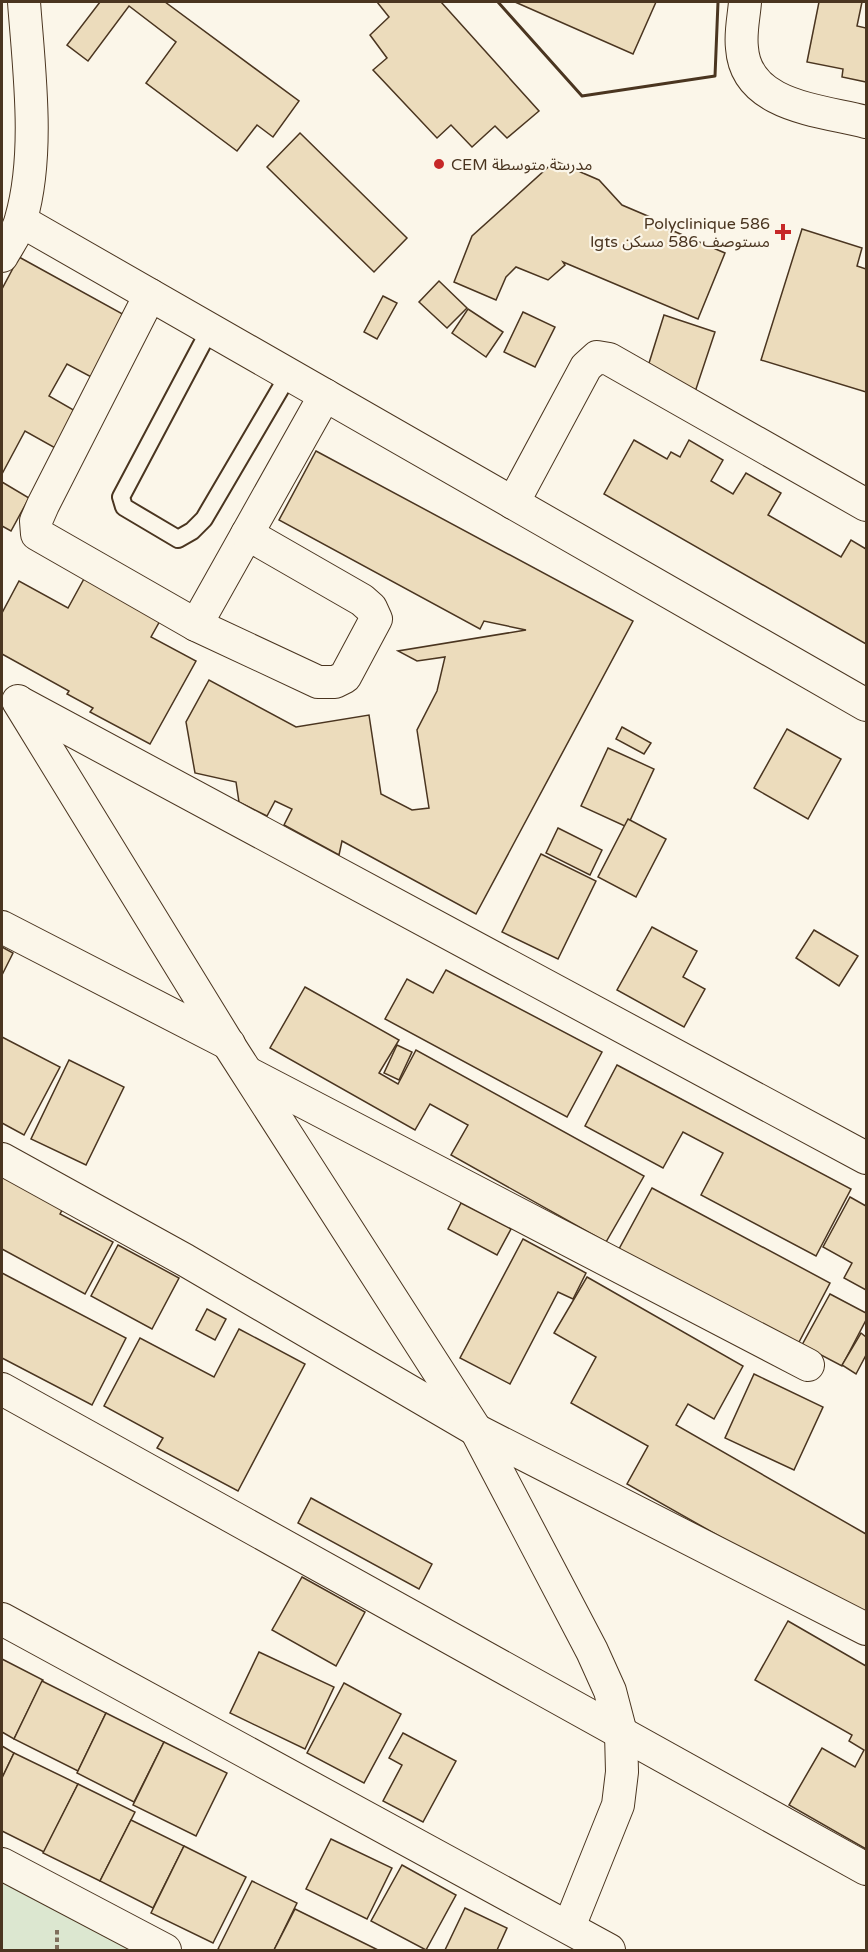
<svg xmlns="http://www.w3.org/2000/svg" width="868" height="1952" viewBox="0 0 868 1952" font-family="'Varela Round','Noto Sans Arabic',sans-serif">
  <rect width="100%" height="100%" fill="#fbf6e9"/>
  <!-- green -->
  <path fill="#dce7d0" stroke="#887966" stroke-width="1.5" d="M2,1865l156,85h-156z"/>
  <!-- building -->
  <g fill="#ecdcbc" stroke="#4a3520" stroke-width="1.5">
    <path d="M100,2h65l134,99 -26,36 -16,-12 -20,26 -91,-68 30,-41 -47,-36 -41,55 -21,-16z"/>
    <path d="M377,2h64l98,109 -32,27 -12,-12 -23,21 -21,-22 -14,13 -64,-68 14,-12 -17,-23 19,-18z"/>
    <path d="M515,2h141l-23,52z"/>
    <path d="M819,2h43l-5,24 9,2v54l-24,-5 1,-8 -36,-7z"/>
    <path d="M300,133l107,105 -33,34 -107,-105z"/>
    <path d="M555,161l44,19 23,25 28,12 7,7 68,29 -27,66 -135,-57 2,3 -17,15 -32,-13 -10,10 -10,23 -42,-18 18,-46z"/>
    <path d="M802,229l60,19 -5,18 9,3v123l-105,-32z"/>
    <path d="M19,257l109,60 -33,62 -28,-15 -18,32 28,16 -20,37 -32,-18 -23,43v-185z"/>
    <path d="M439,281l28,27 -20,20 -28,-26z"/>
    <path d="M383,296l14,7 -20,36 -13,-7z"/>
    <path d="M468,309l35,23 -17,25 -34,-24z"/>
    <path d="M523,312l32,15 -20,40 -31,-15z"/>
    <path d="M664,315l51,17 -23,69 -47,-25z"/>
    <path d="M634,440l33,19 4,-7 9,5 9,-17 34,20 -12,21 22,13 13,-21 35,20 -13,22 73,42 10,-17 15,9v95l-262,-150z"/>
    <path d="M316,451l317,170 -157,293 -134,-73 -3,14 -55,-30 8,-16 -17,-8 -8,15 -28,-14 -3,-20 -41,-9 -9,-51 23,-42 87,47 73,-12 12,79 31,16 17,-2 -12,-78 20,-39 8,-34 -28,4 -19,-10 128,-21 -42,-9 -4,8 -201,-109z"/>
    <path d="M2,482l27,16 -18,33 -9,-5z"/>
    <path d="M85,577l76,42 -10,18 45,24 -46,83 -60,-32 3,-4 -26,-14 2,-3 -67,-37v-41l17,-32 49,27z"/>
    <path d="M622,727l29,16 -7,11 -28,-15z"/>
    <path d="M787,729l54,30 -33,60 -54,-31z"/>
    <path d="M608,748l46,21 -27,58 -46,-21z"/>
    <path d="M628,819l38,20 -30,58 -38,-20z"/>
    <path d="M558,828l44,22 -12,25 -44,-22z"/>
    <path d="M541,854l55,27 -38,78 -56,-27z"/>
    <path d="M652,927l45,24 -14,26 22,12 -21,38 -67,-37z"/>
    <path d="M814,930l44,26 -19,30 -43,-28z"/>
    <path d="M2,947l11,6 -11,22z"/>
    <path d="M446,970l156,82 -35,65 -182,-98 22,-40 26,14z"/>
    <path d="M305,987l94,53 -20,33 19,11 18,-34 228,126 -38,66 -155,-87 17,-30 -38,-21 -15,26 -145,-82z"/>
    <path d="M2,1037l58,30 -36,68 -22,-12z"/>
    <path d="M397,1045l15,7 -13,28 -15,-7z"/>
    <path d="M69,1060l55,27 -38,78 -55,-26z"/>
    <path d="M617,1065l234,124 -35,67 -115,-61 22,-42 -40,-21 -20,36 -78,-42z"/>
    <path d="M2,1171l63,34 -5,9 53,28 -28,52 -83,-45z"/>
    <path d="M652,1188l178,95 -32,61 -179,-95z"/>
    <path d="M850,1197l16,9v84l-22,-12 8,-15 -29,-16z"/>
    <path d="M461,1203l50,26 -14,26 -49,-26z"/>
    <path d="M523,1239l63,34 -13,26 -15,-7 -48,92 -50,-26z"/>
    <path d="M118,1245l61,33 -27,51 -61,-33z"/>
    <path d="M2,1273l124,65 -34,67 -90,-47z"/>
    <path d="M587,1277l156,89 -29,53 -26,-15 -12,21 190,109v85l-239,-135 21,-38 -77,-43 25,-46 -42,-24z"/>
    <path d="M830,1294l36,19v7l-24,46 -40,-21z"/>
    <path d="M207,1309l19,10 -11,21 -19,-10z"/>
    <path d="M239,1329l66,35 -67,127 -81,-43 6,-10 -59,-32 36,-68 74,39z"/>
    <path d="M861,1333l5,4v18l-10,19 -14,-9z"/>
    <path d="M754,1374l69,33 -29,63 -69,-32z"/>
    <path d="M311,1498l121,66 -13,25 -121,-66z"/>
    <path d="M302,1577l63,35 -29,54 -64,-36z"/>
    <path d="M788,1621l78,45v183l-77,-44 33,-57 33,19 9,-17 -15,-9 3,-6 -97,-55z"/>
    <path d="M259,1652l75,35 -29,62 -75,-36z"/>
    <path d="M2,1659l41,21 -29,59 -12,-7z"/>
    <path d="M42,1681l64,32 -28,58 -64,-32z"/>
    <path d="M344,1683l57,31 -37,69 -57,-30z"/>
    <path d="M106,1713l58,29 -30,60 -57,-29z"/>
    <path d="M403,1733l53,28 -33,61 -40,-21 19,-36 -13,-7z"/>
    <path d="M164,1742l63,31 -31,63 -63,-31z"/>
    <path d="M2,1746l12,7 -12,25z"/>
    <path d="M14,1753l64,31 -34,68 -42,-21v-53z"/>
    <path d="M78,1784l57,28 -35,69 -57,-28z"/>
    <path d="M131,1820l53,26 -31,62 -53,-27z"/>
    <path d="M331,1839l61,29 -25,51 -61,-30z"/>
    <path d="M184,1846l62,31 -33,66 -62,-30z"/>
    <path d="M402,1865l54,30 -30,55 -55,-29z"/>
    <path d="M252,1881l45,22 -23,47h-53l-3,-1z"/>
    <path d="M465,1908l42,20 -10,22h-52z"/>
    <path d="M295,1909l83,41h-104z"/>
  </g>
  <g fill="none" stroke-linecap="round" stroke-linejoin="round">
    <defs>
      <path id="service" d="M210,329l-89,168 3,10 54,32 14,-8 12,-12 85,-145"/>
      <g id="minor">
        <path d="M745,2c-1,14 -5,31 -3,46 4,59 79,62 124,74"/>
        <path d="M21,221l845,484"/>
        <path d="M2,256c6,-11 16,-24 19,-37 19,-66 8,-149 3,-217"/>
        <path d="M150,295l-107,210 -7,16 1,13 159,91 129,-230"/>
        <path d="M513,503l73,-136 11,-10 12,2 257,146"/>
        <path d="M196,625l122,57h17l10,-5 31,-58 -5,-11 -9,-8 -115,-66"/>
        <path d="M18,701l211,344 247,385 116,221 18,40 11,42 1,39 -4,33 -49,122"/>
        <path d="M19,702l847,456"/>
        <path d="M2,927l227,117"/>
        <path d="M248,1073l560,292"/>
        <path d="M2,1159l183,101 291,170 390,199"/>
        <path d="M2,1389l864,480"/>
        <path d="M2,1619l607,331"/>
        <path d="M2,1864l163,86"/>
      </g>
    </defs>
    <!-- service casing -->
    <use href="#service" stroke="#4a3520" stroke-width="20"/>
    <!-- minor casing -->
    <use href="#minor" stroke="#4a3520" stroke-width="34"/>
    <!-- path -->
    <path stroke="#7f6f5c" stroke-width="4" stroke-dasharray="4.5 3" stroke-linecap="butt" d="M57,1930v20"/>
    <!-- service -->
    <use href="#service" stroke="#fbf6e9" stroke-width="16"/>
    <!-- minor -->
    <use href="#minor" stroke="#fbf6e9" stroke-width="32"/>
    <!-- wall -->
    <path stroke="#4a3520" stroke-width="3" d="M498,2l84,94 133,-20 3,-74"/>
  </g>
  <!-- markers -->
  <g fill="#c62828" stroke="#fbf6e9" stroke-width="2">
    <circle cx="439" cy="164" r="6"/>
    <path d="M780 223h6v6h6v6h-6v6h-6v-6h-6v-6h6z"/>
  </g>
  <g text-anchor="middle" stroke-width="4.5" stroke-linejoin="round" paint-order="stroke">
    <!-- poi labels -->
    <g font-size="16" fill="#4a3520" stroke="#fbf6e9" text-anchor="start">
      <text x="451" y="170">CEM مدرسة متوسطة</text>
      <text x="770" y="229" text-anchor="end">Polyclinique 586<tspan x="770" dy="18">lgts مستوصف 586 مسكن</tspan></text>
    </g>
  </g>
  <!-- border -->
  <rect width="868" height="1952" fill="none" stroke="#4a3520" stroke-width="6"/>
</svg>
